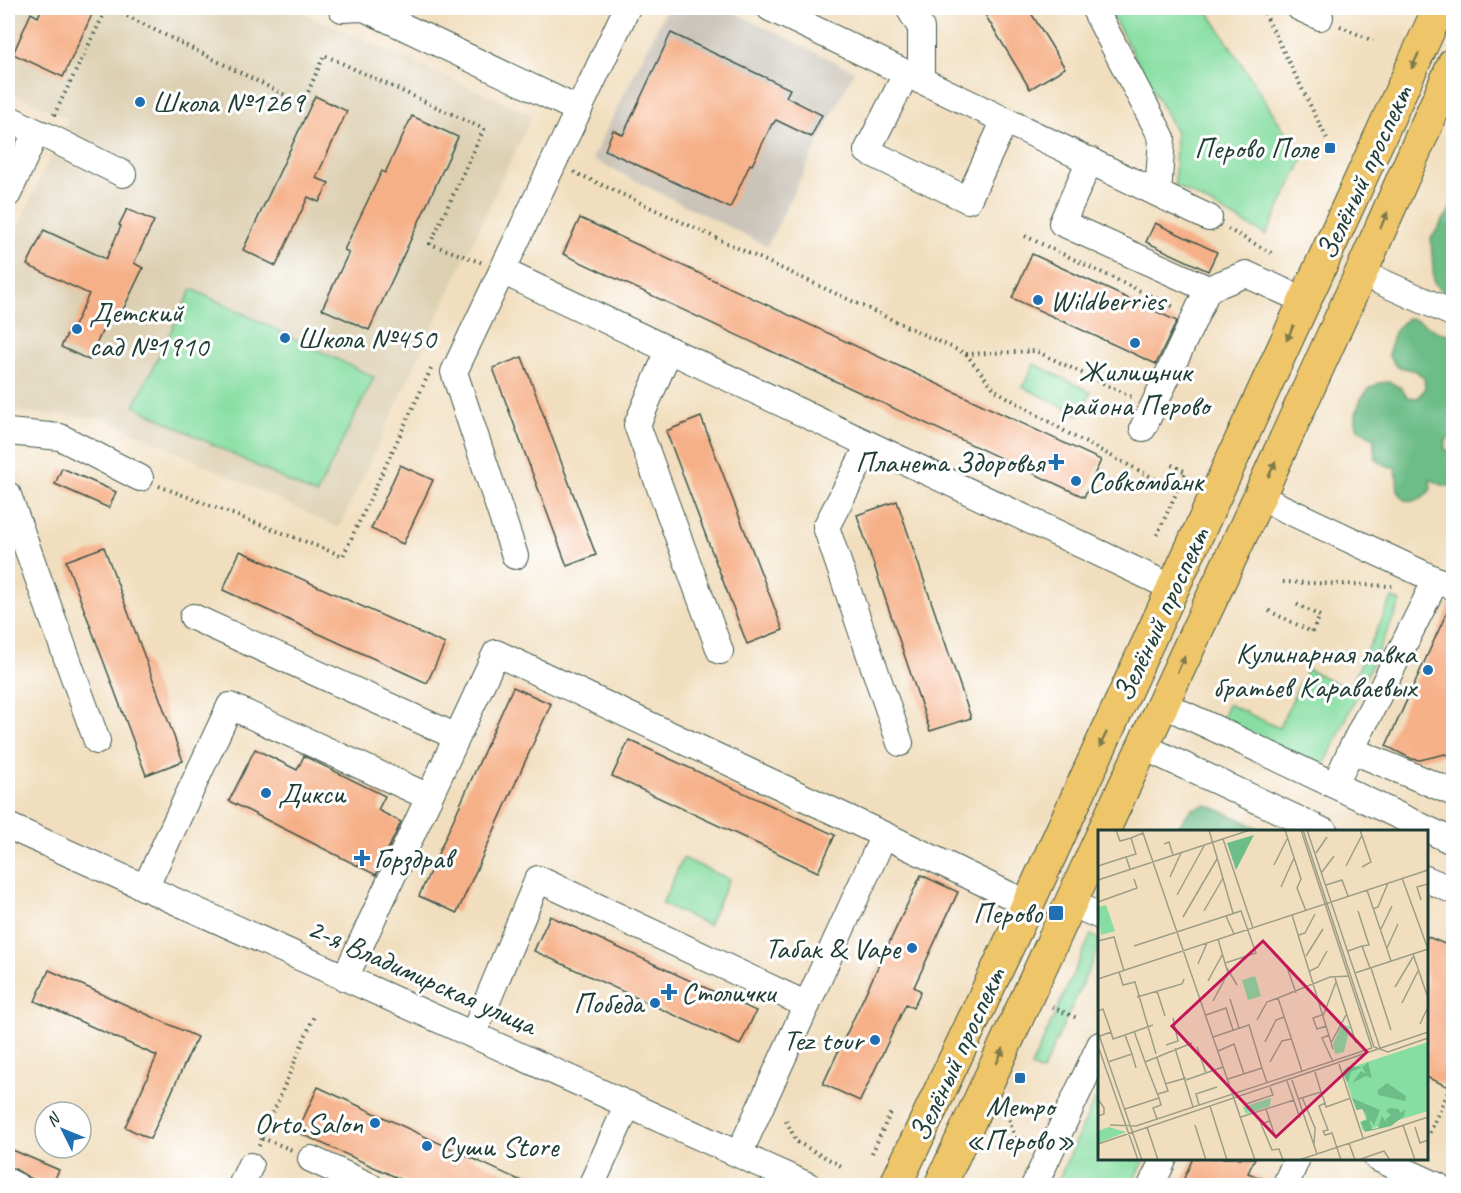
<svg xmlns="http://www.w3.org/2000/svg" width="1461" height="1193" viewBox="0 0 1461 1193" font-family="Caveat,sans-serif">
  <rect width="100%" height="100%" fill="#fff"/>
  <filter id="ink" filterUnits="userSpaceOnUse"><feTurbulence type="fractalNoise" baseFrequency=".0167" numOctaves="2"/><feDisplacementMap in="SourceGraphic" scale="12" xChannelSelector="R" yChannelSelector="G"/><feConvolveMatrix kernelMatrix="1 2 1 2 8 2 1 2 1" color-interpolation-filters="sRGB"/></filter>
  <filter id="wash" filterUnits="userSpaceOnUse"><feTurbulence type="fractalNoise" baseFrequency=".008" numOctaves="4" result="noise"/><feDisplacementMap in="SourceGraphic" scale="24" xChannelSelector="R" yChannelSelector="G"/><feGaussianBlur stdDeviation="1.35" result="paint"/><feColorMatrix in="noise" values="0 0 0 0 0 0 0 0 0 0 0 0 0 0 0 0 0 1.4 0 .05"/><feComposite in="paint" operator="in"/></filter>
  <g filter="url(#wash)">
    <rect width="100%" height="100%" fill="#f1debe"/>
    <!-- built -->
    <path fill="#ddd0b2" d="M8,8h285l239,107 -193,413 -232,-109 -99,-8v-163l60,-129 -60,-28z"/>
    <!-- industrial -->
    <path fill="#c9c3b8" d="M667,8h59l128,63 -87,175 -175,-87z"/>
    <!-- green -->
    <g fill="#87dea2" stroke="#538e6b" stroke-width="1.5">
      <path d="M1108,8h98l97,152 -37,75 -91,-50 1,-53z"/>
      <path d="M192,289l182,88 -58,118 -182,-89z"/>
      <path d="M1034,364l57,28 -11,23 -57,-28z"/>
      <path d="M1392,598l9,4 -79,168 -102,-48 8,-18 51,24 28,-59 42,20z"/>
      <path d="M683,858l46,21 -21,46 -46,-21z"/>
      <path d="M1091,935l8,4v8l-57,125 -11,-5z"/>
      <path d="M1099,1091l1,67 45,1 -13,26h-76z"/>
    </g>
    <!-- forest -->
    <g fill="#6dbd88" stroke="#467d5e" stroke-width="1.5">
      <path d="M1453,205v99l-19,-21 -3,-44z"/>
      <path d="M1408,318l11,3 19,11 16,3 -1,100 -6,4 -3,10 9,3v33c-8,3 -15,-2 -23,-6l1,10c-9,12 -13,13 -27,11l-6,-10 -2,-22c-21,-4 -23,-9 -22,-30l-16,-9 -3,-11 6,-20 8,-9 10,-6 11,-1 11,6 6,9 11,1 7,-9 -1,-11 -8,-7 -20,-5 -7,-10c3,-20 2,-25 19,-38z"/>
      <path d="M1207,805l30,13 27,13h-89l16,-22z"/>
    </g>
    <g id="blocks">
      <!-- building -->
      <g fill="#f6b088">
        <path d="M42,8h53l-32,69 -50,-23 18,-41 7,4z"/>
        <path d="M981,8h47l37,60 -35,21z"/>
        <path d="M671,33l119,56 -4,8 36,18 -11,22 -35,-17 -3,4h-1l-20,41 -2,-1 -20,44 -125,-58 8,-20 10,5z"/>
        <path d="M315,96l32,15 -31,67 13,5 -10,19 -11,-5 -32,69 -33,-16z"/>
        <path d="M412,116l46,21 -89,193 -47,-21 27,-57 -5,-2 38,-79 3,2z"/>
        <path d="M127,209l27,12 -20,42 9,5 -24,50 -9,-4 -21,46 -28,-13 8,-17h3l17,-36 -62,-29 17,-35 62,29 15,-33 -2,-1z"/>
        <path d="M580,218l521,242 -17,37 -521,-243z"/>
        <path d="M1155,223l62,29 -9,19 -62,-29z"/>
        <path d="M1032,254l145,67 -21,43 -144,-66z"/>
        <path d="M522,357l74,198 -29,11 -74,-198z"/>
        <path d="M701,417l82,213 -36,14 -81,-213z"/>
        <path d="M400,465l33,15 -30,64 -32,-15z"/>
        <path d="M62,468l54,24 -7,16 -54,-24z"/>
        <path d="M897,501l74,217 -41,13 -73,-216z"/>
        <path d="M104,547l79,214 -37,14 -80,-214z"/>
        <path d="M240,551l205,93 -18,39 -204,-93z"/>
        <path d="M1452,601l2,1v156l-9,-4 -25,6 -8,-1 -26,-13z"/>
        <path d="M513,687l38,17 -94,209 -38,-17z"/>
        <path d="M629,740l206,95 -17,37 -206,-96z"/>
        <path d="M255,749l42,21 7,-14 81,40 -7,14 23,12 -25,53 -147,-74z"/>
        <path d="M921,875l37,17 -44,95 7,4 -8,17 -7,-4 -46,97 -37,-17z"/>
        <path d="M550,916l206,95 -16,34 -206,-94z"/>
        <path d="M1426,936l28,12v141l-28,-12z"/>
        <path d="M49,970l148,67 -47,102 -25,-12 32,-71 -122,-55z"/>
        <path d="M318,1087l212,98h-117l-116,-53z"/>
        <path d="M8,1148l51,22 -7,15h-5l-19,-8 -13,-8 -7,-2z"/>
        <path d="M1193,1158h62l-7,15 23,9 -1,3h-89z"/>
      </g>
    </g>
  </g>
  <g filter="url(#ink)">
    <use href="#blocks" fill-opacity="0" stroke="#3e5549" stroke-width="1.5"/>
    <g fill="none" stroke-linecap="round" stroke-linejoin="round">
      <defs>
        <g id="minor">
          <path d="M627,8l-125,263 671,317"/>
          <path d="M770,8l439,210"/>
          <path d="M909,8l12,20v53"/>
          <path d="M1094,8l68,130 -4,55"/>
          <path d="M1300,8l20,9"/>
          <path d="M342,9l22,-1 215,102"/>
          <path d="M906,74l-39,77 101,49 37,-80"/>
          <path d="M8,118l28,14 -28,62"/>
          <path d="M36,132l9,3 78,39"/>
          <path d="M1090,160l-28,63 146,66 38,-15 59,27"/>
          <path d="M502,271l-48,101 61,184"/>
          <path d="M1361,273l93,41"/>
          <path d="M669,350l-32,75 83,226"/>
          <path d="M1143,428l65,-139"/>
          <path d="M8,432l52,5 80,41"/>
          <path d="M869,445l-43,82 74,216"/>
          <path d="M8,495l89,246"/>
          <path d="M1259,497l177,83"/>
          <path d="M193,617l264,120"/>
          <path d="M1162,704l52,24 240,114"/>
          <path d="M1142,746l183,86"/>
          <path d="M1351,750l103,43"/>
          <path d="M1335,785l16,-35 85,-170 18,7"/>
          <path d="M8,826l801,360"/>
          <path d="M1426,879l28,12"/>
          <path d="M145,888l85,-182 199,91"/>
          <path d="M1070,903l30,13"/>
          <path d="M345,978l151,-325 388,182"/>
          <path d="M473,1035l65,-156 269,126"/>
          <path d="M739,1154l145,-319 144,69"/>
          <path d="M1377,1158l61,28"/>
          <path d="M311,1159l59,27"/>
          <path d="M8,1182l8,4"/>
          <path d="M241,1186l9,-20"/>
          <path d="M591,1186l37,-82"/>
          <path d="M1034,1186l66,-141"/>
          <path d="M1151,1186l13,-28"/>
          <path d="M1285,1186l12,-28"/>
        </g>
        <g id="major">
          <path d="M1103,832l156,-335 102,-224 93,-210"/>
          <path d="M895,1186l133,-282 411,-896"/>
          <path d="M940,1186l160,-347"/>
        </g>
      </defs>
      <!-- minor casing -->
      <use href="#minor" stroke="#3e5549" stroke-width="28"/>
      <!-- major casing -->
      <use href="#major" stroke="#3e5549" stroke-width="34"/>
      <!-- path -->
      <g stroke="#3e5549" stroke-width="4" stroke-dasharray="1.5 4.5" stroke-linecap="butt">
        <path d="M111,8l192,96 21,-49 160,74 -54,115 53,19"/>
        <path d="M1262,8l65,131"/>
        <path d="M1340,26l33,15"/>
        <path d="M54,115l53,-107"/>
        <path d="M574,172l392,182 29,36 78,46 88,46"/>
        <path d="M1228,229l45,25"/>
        <path d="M1025,236l151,72"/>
        <path d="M966,354l70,-3 98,47"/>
        <path d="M159,486l184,70 88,-187"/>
        <path d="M1157,535l29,-63 -16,-8"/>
        <path d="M1283,582l109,4"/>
        <path d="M1269,611l43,21 8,-16 -26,-13"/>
        <path d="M1052,1007l25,11"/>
        <path d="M1006,1108l11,36"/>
        <path d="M786,1121l11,21 44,24"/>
        <path d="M1426,1135l2,1 26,-57"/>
        <path d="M262,1138l30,12"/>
        <path d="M259,1146l55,-130"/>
        <path d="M872,1153l19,-41"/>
      </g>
      <!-- minor -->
      <use href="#minor" stroke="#fff" stroke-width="26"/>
      <!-- major -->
      <use href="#major" stroke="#eec569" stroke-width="32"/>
    </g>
    <!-- one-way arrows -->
    <defs><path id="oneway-solid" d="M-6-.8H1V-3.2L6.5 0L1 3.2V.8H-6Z" transform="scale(1.5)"/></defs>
    <g fill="#7c7a4c">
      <use href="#oneway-solid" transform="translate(1415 61) rotate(115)"/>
      <use href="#oneway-solid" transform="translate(1384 220) rotate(-66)"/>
      <use href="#oneway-solid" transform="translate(1290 333) rotate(115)"/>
      <use href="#oneway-solid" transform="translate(1272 469) rotate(-66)"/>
      <use href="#oneway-solid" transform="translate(1181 664) rotate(-65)"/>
      <use href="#oneway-solid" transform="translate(1103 740) rotate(115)"/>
      <use href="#oneway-solid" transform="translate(1000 1056) rotate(-66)"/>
    </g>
  </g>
  <!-- markers -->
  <g fill="#1f6fb2" stroke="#fff" stroke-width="2">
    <circle cx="140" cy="102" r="6"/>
    <rect x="1324" y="142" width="12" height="12" rx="3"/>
    <circle cx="1038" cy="300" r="6"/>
    <circle cx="77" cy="329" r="6"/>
    <circle cx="285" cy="338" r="6"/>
    <circle cx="1135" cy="343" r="6"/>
    <path d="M1053 453h6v6h6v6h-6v6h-6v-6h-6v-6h6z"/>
    <circle cx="1076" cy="481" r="6"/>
    <circle cx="1428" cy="670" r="6"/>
    <circle cx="266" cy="793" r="6"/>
    <path d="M359 849h6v6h6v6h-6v6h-6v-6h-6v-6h6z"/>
    <rect x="1048" y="905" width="16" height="16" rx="3"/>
    <circle cx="912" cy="948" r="6"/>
    <path d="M666 983h6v6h6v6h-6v6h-6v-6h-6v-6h6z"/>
    <circle cx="655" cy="1003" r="6"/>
    <circle cx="875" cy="1040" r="6"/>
    <rect x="1014" y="1072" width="12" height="12" rx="3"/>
    <circle cx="375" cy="1123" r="6"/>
    <circle cx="427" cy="1146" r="6"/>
  </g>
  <g text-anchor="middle" stroke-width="6" stroke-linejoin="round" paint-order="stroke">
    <!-- poi labels -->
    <g font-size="30" fill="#1f3d34" stroke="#fff" text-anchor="start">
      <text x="152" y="112">Школа №1269</text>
      <text x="1318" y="158" text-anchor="end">Перово Поле</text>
      <text x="1050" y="310">Wildberries</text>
      <text x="89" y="322">Детский<tspan x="89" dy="34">сад №1910</tspan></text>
      <text x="297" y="348">Школа №450</text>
      <text x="1135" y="381" text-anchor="middle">Жилищник<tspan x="1135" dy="34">района Перово</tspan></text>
      <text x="1044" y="472" text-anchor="end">Планета Здоровья</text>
      <text x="1088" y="491">Совкомбанк</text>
      <text x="1416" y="663" text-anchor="end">Кулинарная лавка<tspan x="1416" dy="34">братьев Караваевых</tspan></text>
      <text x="278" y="803">Дикси</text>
      <text x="374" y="868">Горздрав</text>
      <text x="1042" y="923" text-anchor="end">Перово</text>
      <text x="900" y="958" text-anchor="end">Табак &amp; Vape</text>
      <text x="681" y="1002">Столички</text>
      <text x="643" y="1013" text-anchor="end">Победа</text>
      <text x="863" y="1050" text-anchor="end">Tez tour</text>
      <text x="1020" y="1116" text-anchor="middle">Метро<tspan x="1020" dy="34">«Перово»</tspan></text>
      <text x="363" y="1133" text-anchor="end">Orto.Salon</text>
      <text x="439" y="1156">Суши Store</text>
    </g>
    <!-- street labels -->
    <g font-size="30" fill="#1f3d34" stroke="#fff">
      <text transform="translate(1364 172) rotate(-65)" y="10">Зелёный проспект</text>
      <text transform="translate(1161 614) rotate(-65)" y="10">Зелёный проспект</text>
      <text transform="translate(422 976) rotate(24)" y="10">2-я Владимирская улица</text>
      <text transform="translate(957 1054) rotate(-65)" y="10">Зелёный проспект</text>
    </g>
  </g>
  <!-- overview -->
  <g transform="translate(1098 830)">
    <rect width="330" height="330" fill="#f1debe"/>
    <path d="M8,75l9,26 -14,4 -3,-28zM157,146l6,20 -13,4 -6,-20zM244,194l8,3 -6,25 -9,2 -2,-10zM330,212v69l-65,20 -3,-9 6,-3 -4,-11 -6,2 -13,-40zM173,268l-1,8 -24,8 -3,-7zM11,297l17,5 -28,11v-12z" fill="#87dea2"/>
    <path d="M156,5l-18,35 -9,-27zM270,232l4,16 -6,-2 -14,7 9,-12 5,3 -4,-7 -11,5 -3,11 -5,-9 4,-7h16zM289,253l19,13 -1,5 -27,-6v-5zM254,268l28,12 -6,15 -5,-6 3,10 6,-1 4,-12 5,7 -1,-4 5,-4 -5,-4 3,-3 10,1 1,4 5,-4 -1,7 -13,10 -26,6 -4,-10 6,-2 -1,-6 -4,-5 -5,1z" fill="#6dbd88"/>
    <path fill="none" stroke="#9d9e87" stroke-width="1.5" d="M18,0l4,11 11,-3M44,0l113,330M111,0l24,83M187,0l16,49 -4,9 9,23M203,0l71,218M205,0l71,217 14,5 40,-14M209,0l73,218M262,0l11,32 -9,5M125,9l30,89M66,14l5,-2 4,13M218,23l11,-16M28,27l10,-3 -5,-16 12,-5M176,35l13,-26M0,36l28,-9 4,12M248,36l16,-31M224,42l12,-16M72,47l11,-24M304,48l26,71M0,50l152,-50M228,55l16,-5 6,16M183,57l13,-29M269,60l24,71M79,65l27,-49M323,70l-4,-13 11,-3M0,72l39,-14 -3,-9M275,79l5,-2 10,-24M106,81l19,-33M260,81l11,34 -7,1M194,85l41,134M128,86l8,18M85,87l34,-58M283,99l11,-23M201,105l6,-2 10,-19M0,111l16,-4 10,34M36,116l107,-35 15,42 -31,10 -7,-24M289,118l11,-24M250,121l14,-5 8,22M315,124l15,44M208,126l17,-27M100,134l9,-21M189,137l9,26M129,138l10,17M273,138l20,62M212,141l8,-4 9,-16M21,142l4,13 12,-3 21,72M257,143l73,-24M237,148l21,65M0,149l330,-109M110,151l14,-26M297,157l18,-30M59,161l8,25M39,167l45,-13 2,-5M132,169l9,29M115,171l15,-28 -3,-10M304,173l16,-32M0,181l5,-2 8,23M108,185l20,-7 7,22M224,185l-9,3 4,11 9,-3M225,186l13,-34M159,190l10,-18 11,-4M322,194l8,-17M36,201l11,31M0,202l44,128M27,205l28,-10M231,205l-7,3 11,24M2,206l11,-4 2,7 12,-4 7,19M115,207l36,-12 13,43M167,212l11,-22 8,-3M233,213l15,-28M68,215l12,-4 -5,-23M0,216l40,114M99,217l9,26M77,218l18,59M120,221l16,-7 10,30M59,228l11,33 -10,3M10,232l24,-8 4,14M172,232l12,-21 9,-2M241,234l24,74M204,241l-24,-73 52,-21 19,-1M217,242l6,20M130,249l34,-11 5,15M88,250l37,-13M194,250l25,74M189,251l13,37M67,254l21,-6M204,267l13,31 -1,17M0,269l6,9v6l-6,2M200,269l23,-7 4,11 -6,3 9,24 -5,1 2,4 7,-2 9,27M227,273l1,4 25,-9M148,274l27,-9 -3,-8M101,275l-3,-11 21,-7M112,276l17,54M27,279l34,-11 -14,-36 47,-19M168,279l9,27M143,287l53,-17M59,289l-4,-11 8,-3 -2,-7M172,291l-9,3 11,26 7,-1 4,11M12,295l26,1 236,-78M97,295l11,35M305,295l12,35M49,297l11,33M317,297l5,16 8,-3M251,313l6,17M0,314l330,-112M201,330l129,-43M260,330l26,-9 6,9"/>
    <path fill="#c2185b" fill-opacity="0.15" stroke="#c2185b" stroke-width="3" d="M165,111l104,111 -91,85 -104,-111z"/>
    <rect width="330" height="330" fill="none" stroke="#1f3d34" stroke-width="3"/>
  </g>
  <!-- margin -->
  <rect width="1461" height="1193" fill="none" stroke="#fff" stroke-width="30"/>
  <!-- north arrow -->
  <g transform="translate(63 1130) rotate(313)"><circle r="28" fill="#ffffff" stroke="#a5b1ae" stroke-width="1.5"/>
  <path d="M0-4.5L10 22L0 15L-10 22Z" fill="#1f6fb2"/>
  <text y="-9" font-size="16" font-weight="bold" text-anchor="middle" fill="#1f3d34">N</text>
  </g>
</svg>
